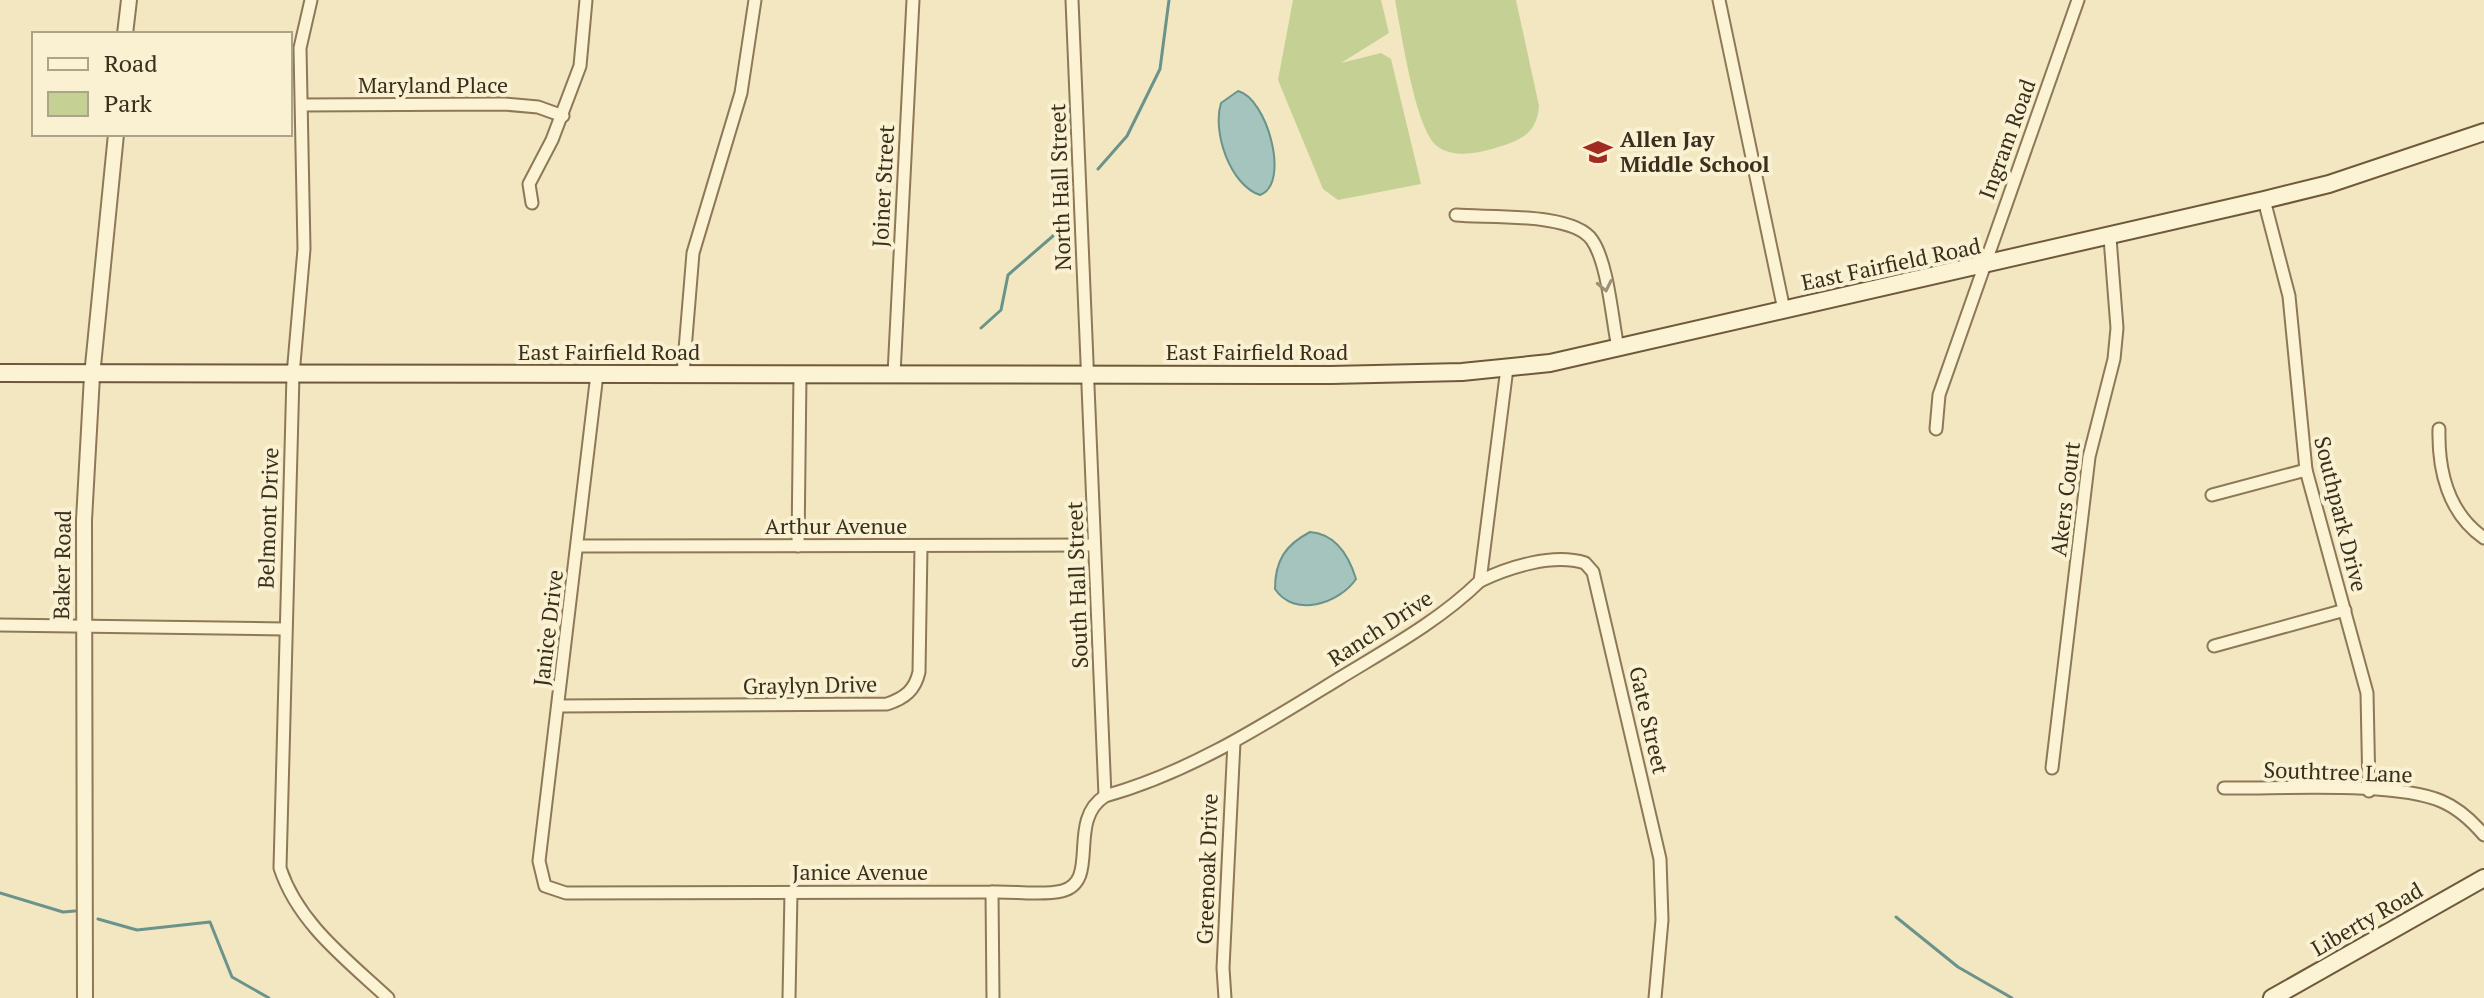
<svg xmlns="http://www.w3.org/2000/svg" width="2484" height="998" viewBox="0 0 2484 998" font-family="'PT Serif',serif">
  <rect width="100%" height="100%" fill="#f2e7c1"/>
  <!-- green -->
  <g fill="#c5d194">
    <path d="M1293,0h88l8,33 -48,30 40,-10 10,6 30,125 -83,16 -15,-11 -45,-109z"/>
    <path d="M1395,0h121l23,106c-2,25 -14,32 -37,40 -20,6 -47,14 -65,0 -22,-17 -36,-116 -42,-146z"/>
  </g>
  <!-- water -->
  <g fill="#a4c4bd" stroke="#6a938c" stroke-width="2">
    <path d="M1238,91c29,7 53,93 22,104 -30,-10 -48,-63 -39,-92z"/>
    <path d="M1310,532c26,2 39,24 46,47 -17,25 -62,39 -81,10 0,-28 10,-44 35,-57z"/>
  </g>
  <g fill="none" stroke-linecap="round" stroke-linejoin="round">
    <!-- stream -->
    <g stroke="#6a938c" stroke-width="3">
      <path d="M1098,169l29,-33 33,-67 9,-69"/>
      <path d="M981,328l20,-18 7,-35 53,-46"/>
      <path d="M0,893l63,19 12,-1"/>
      <path d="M1896,917l62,50 54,31"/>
      <path d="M98,919l39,11 73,-8 22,55 37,21"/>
    </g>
    <defs>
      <g id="minor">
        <path d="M311,0l-11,48 4,201 -11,126 -13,493c18,55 66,91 108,130"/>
        <path d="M1072,0l33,796"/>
        <path d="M1719,0l65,310"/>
        <path d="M302,105l202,-1 34,3 25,9"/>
        <path d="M2264,200l25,96 17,174 61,223 2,98"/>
        <path d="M532,203l-3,-19 23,-44 28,-74 6,-66"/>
        <path d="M1456,215c32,3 117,-3 136,25 16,23 20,79 26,108"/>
        <path d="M597,374l-58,487 6,25 21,7 426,-1c21,-1 50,4 70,-1 39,-10 4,-70 43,-95 86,-24 160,-72 235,-118 49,-30 99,-57 140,-97l27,-213"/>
        <path d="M683,374l10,-121 48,-160 14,-93"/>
        <path d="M894,374l19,-374"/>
        <path d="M1936,429l3,-34 139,-395"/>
        <path d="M2439,429c-1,41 9,84 45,109"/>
        <path d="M2212,495l94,-25"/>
        <path d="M578,546l516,-1"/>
        <path d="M798,546l2,-172"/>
        <path d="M1480,581c29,-14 73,-28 105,-18l8,9 67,287 2,61 -7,78"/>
        <path d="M0,625l284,4"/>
        <path d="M2214,646l131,-36"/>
        <path d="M559,706l328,-2c18,-6 28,-14 32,-32l2,-125"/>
        <path d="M2052,768l37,-311 25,-98 3,-31 -7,-90"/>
        <path d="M2224,788c55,1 170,-7 217,13 17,7 31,20 43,34"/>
        <path d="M992,892l1,106"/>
        <path d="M789,998l2,-106"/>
        <path d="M1225,998l-2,-30 11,-226"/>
      </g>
      <g id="tertiary">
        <path d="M125,34l4,-34"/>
        <path d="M85,998l-1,-478 8,-144 24,-242"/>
      </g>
      <g id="secondary">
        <path d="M0,373l1331,2 131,-3 88,-9 714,-163 65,-16 155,-52"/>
        <path d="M2272,998l212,-120"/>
      </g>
    </defs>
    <!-- minor casing -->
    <use href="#minor" stroke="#8d7857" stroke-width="15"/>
    <!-- tertiary casing -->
    <use href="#tertiary" stroke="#8d7857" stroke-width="18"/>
    <!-- secondary casing -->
    <use href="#secondary" stroke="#6f593a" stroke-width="20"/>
    <!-- minor -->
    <use href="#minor" stroke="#fcf3d5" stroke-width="11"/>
    <!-- tertiary -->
    <use href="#tertiary" stroke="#fcf3d5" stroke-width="14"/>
    <!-- secondary -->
    <use href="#secondary" stroke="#fcf3d5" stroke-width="16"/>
  </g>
  <!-- one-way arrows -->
  <defs><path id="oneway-chevron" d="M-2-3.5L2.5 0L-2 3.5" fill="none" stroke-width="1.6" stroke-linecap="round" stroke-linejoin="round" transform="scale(2)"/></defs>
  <use stroke="#9c9078" href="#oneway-chevron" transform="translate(1605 286) rotate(78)"/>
  <!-- icons -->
  <defs>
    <symbol id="school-bare" viewBox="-9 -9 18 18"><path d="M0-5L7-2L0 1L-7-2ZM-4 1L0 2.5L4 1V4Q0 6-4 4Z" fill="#a22b21" stroke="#f9f1d2" stroke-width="2.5" paint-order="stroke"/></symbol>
  </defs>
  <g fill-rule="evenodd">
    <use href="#school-bare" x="1578" y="132" width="40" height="40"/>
  </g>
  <g text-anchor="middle" stroke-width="8" stroke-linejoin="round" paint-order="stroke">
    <!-- street labels -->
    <g font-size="22" fill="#3c2e1c" stroke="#f9f1d2">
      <text x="433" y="93">Maryland Place</text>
      <text transform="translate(2007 139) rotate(-70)" y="8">Ingram Road</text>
      <text transform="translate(883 186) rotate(-87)" y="8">Joiner Street</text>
      <text transform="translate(1060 187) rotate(-92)" y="8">North Hall Street</text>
      <text transform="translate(1891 264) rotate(-12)" y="8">East Fairfield Road</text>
      <text x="609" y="360">East Fairfield Road</text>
      <text x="1257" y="360">East Fairfield Road</text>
      <text transform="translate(2065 499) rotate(-83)" y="8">Akers Court</text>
      <text transform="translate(2341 514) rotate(76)" y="8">Southpark Drive</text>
      <text transform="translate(268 518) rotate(-88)" y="8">Belmont Drive</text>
      <text x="836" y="534">Arthur Avenue</text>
      <text transform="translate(62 565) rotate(-89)" y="8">Baker Road</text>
      <text transform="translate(1077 585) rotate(-92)" y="8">South Hall Street</text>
      <text transform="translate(548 628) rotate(-83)" y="8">Janice Drive</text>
      <text transform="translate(1380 628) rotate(-33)" y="8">Ranch Drive</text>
      <text transform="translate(810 685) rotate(-1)" y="8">Graylyn Drive</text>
      <text transform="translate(1649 720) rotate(77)" y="8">Gate Street</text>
      <text transform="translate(2338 772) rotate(2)" y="8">Southtree Lane</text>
      <text transform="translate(1207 869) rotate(-88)" y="8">Greenoak Drive</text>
      <text x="860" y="880">Janice Avenue</text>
      <text transform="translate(2367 919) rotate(-30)" y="8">Liberty Road</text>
    </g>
    <!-- poi labels -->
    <g font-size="22" font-weight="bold" fill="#3c2e1c" stroke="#f9f1d2" text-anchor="start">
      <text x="1620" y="147">Allen Jay<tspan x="1620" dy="25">Middle School</tspan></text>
    </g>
  </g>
  <!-- legend -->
  <rect x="32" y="32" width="260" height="104" fill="#f9f1d2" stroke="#ada389" stroke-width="2"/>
  <rect x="48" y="58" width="40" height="12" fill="#fcf3d5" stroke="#ada389" stroke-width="2"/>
  <text x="104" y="72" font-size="24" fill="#3c2e1c">Road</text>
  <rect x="48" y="92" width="40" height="24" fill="#c5d194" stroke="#ada389" stroke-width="2"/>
  <text x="104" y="112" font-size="24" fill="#3c2e1c">Park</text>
</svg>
